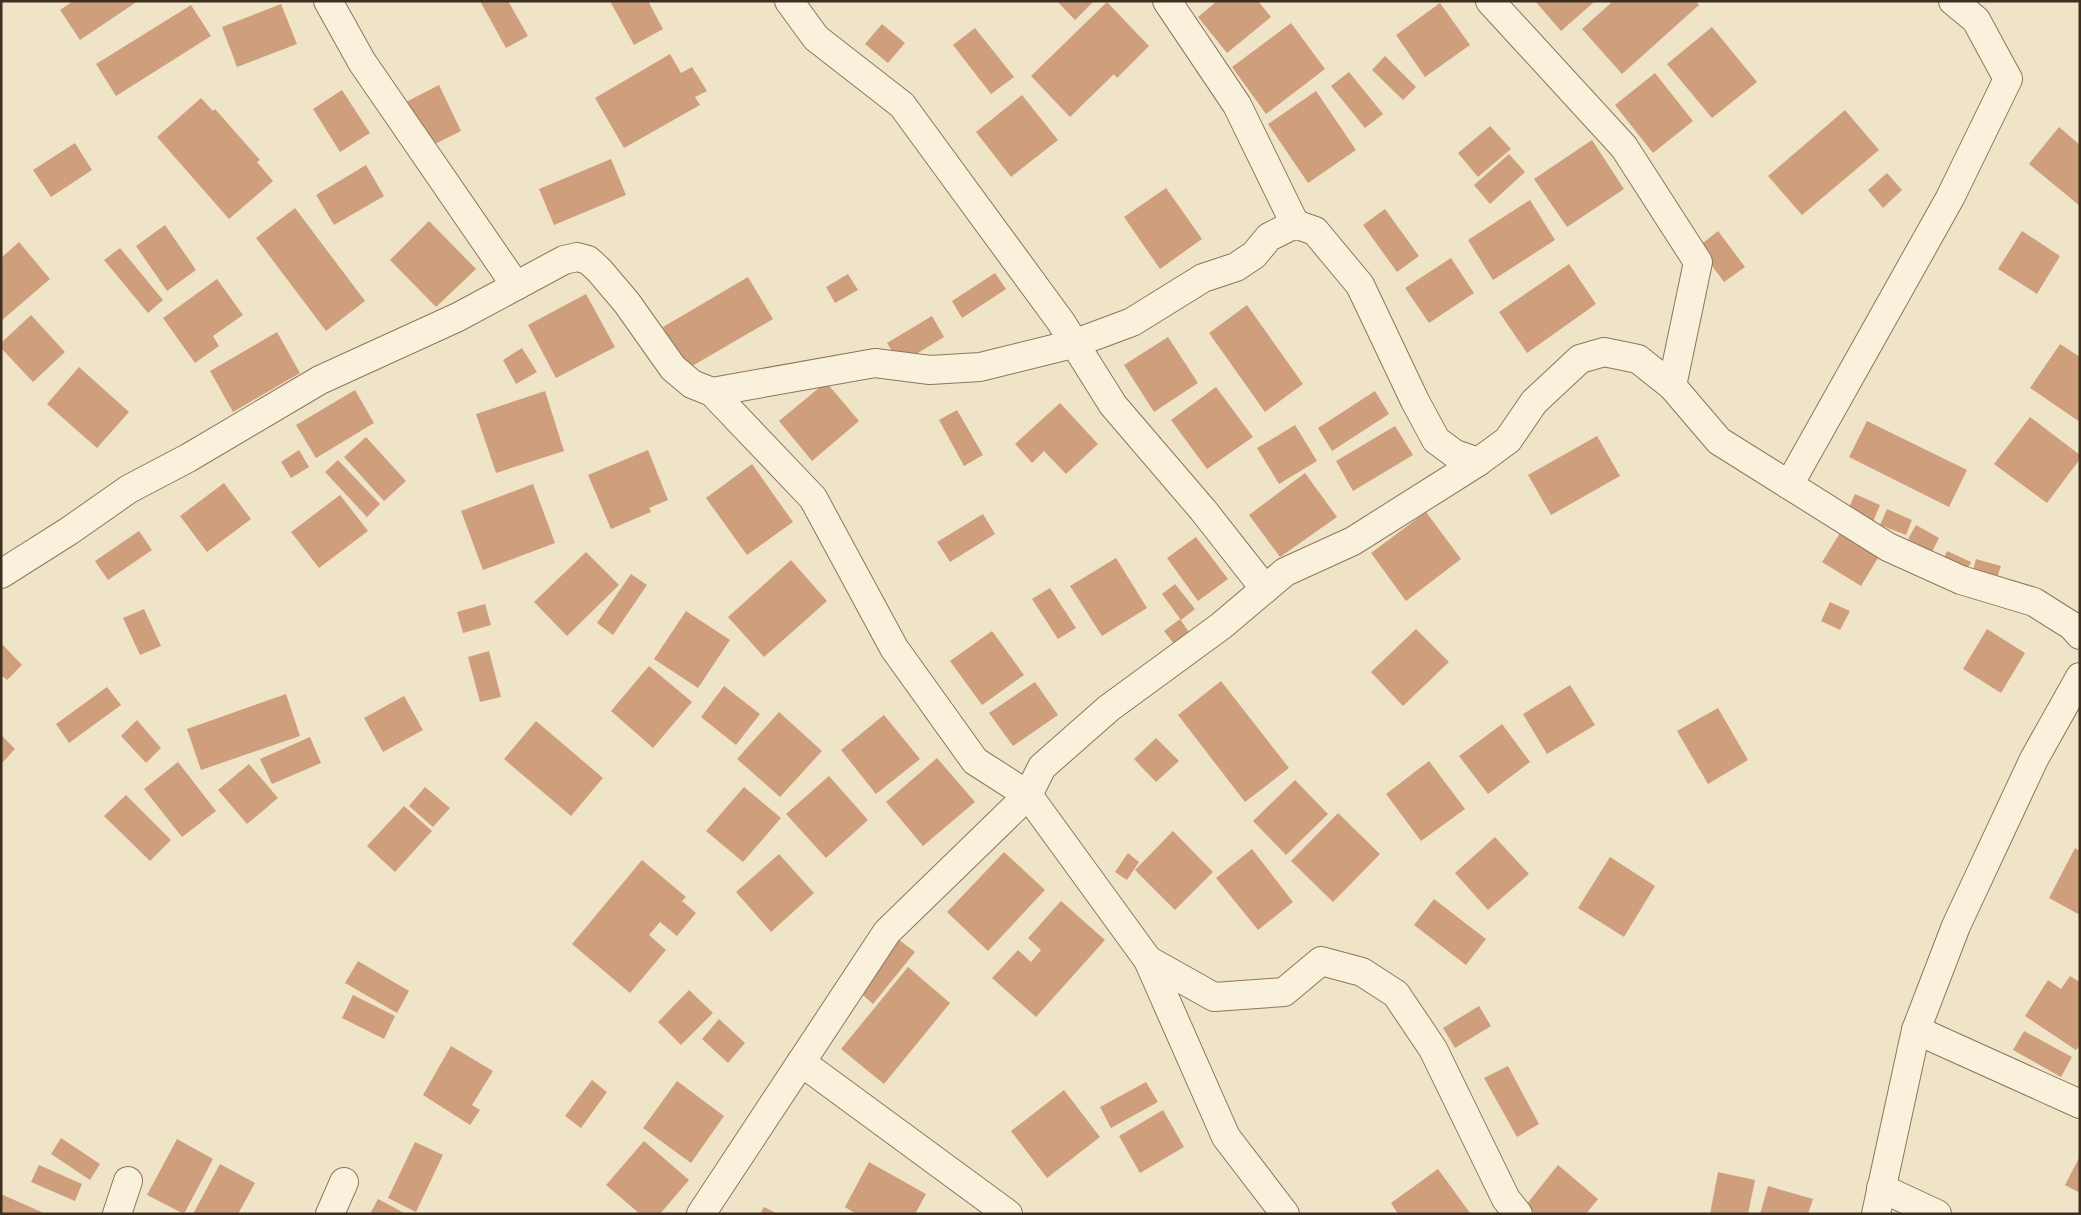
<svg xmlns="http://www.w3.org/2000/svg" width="2081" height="1215" viewBox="0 0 2081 1215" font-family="'IBM Plex Serif',serif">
  <rect width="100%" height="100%" fill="#f0e4c8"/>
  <!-- building -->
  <g fill="#cf9f7d">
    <path d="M73,1h65l-58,39 -20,-30z"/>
    <path d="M480,1h28l20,35 -22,12z"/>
    <path d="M610,1h38l15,28 -29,16z"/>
    <path d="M1057,1h37l-19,19z"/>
    <path d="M1217,1h41l13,16 -44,36 -29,-36z"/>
    <path d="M1535,1h57l1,2 -32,28z"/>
    <path d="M1613,1h83l3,4 -77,69 -40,-45z"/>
    <path d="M1107,2l42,44 -32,32 -3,-4 -44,43 -39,-41z"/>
    <path d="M1440,3l30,42 -45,32 -29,-42z"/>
    <path d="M281,4l16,40 -60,23 -15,-40z"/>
    <path d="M191,5l20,31 -95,60 -20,-32z"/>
    <path d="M1291,23l34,46 -59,45 -34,-47z"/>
    <path d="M882,24l23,19 -17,20 -23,-19z"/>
    <path d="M1712,27l45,55 -45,36 -45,-54z"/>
    <path d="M975,28l39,49 -23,17 -38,-49z"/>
    <path d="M670,54l11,19 11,-6 15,24 -12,6 5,8 -76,43 -29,-50z"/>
    <path d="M1385,56l31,31 -13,13 -31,-30z"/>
    <path d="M1349,72l34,42 -18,14 -34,-42z"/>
    <path d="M1655,73l38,48 -40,32 -38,-48z"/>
    <path d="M439,85l22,46 -32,16 -23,-45z"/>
    <path d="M342,90l28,43 -30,19 -27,-43z"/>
    <path d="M1316,91l40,59 -48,33 -40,-59z"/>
    <path d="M1022,95l36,45 -47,37 -35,-45z"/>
    <path d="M201,98l12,13 2,-2 45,51 -3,2 16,19 -44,38 -72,-82z"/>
    <path d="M1845,110l34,40 -77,65 -34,-39z"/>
    <path d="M1490,126l21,23 -33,28 -20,-24z"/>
    <path d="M2059,127l21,18v61l-51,-42z"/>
    <path d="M1592,140l32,49 -57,38 -33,-48z"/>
    <path d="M75,143l17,27 -41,27 -18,-27z"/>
    <path d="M1509,154l16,18 -35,32 -16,-19z"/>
    <path d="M611,159l15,36 -72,30 -15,-36z"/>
    <path d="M366,165l18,31 -50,29 -18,-30z"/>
    <path d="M1887,173l15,17 -19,18 -15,-18z"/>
    <path d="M1166,188l36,51 -42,30 -36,-52z"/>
    <path d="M1530,200l25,40 -62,40 -25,-40z"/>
    <path d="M295,208l70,93 -39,30 -70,-93z"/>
    <path d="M1385,209l34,47 -22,16 -34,-47z"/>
    <path d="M429,221l47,48 -40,38 -46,-47z"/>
    <path d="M165,225l31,45 -29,21 -31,-45z"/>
    <path d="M1718,231l27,36 -21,15 -26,-35z"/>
    <path d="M2022,231l38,25 -23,38 -39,-25z"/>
    <path d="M19,242l31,37 -49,42v-63z"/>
    <path d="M120,248l43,52 -15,13 -44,-53z"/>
    <path d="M1451,258l23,35 -45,30 -24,-35z"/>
    <path d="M1569,264l27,40 -69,49 -28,-41z"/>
    <path d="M995,273l11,16 -44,29 -10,-17z"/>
    <path d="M848,274l10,16 -23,13 -9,-16z"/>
    <path d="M748,277l25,42 -86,50 -24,-42z"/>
    <path d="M217,279l26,36 -30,21 6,10 -24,17 -32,-45z"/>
    <path d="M586,294l29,53 -59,31 -28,-53z"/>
    <path d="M1247,305l56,79 -38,28 -56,-79z"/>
    <path d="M31,315l34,37 -32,30 -32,-34v-5z"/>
    <path d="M932,316l12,21 -44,27 -13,-21z"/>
    <path d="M277,332l23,41 -67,39 -23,-41z"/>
    <path d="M1168,337l30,46 -44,29 -30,-47z"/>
    <path d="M2060,344l20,13v65l-50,-34z"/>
    <path d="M522,348l15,24 -21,12 -13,-24z"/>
    <path d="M79,367l50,45 -32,36 -50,-44z"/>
    <path d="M826,382l33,39 -47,40 -33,-40z"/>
    <path d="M1216,387l37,50 -46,32 -36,-49z"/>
    <path d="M355,390l19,33 -58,35 -20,-33z"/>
    <path d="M545,391l19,60 -68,22 -20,-59z"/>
    <path d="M1375,391l14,23 -57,37 -14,-23z"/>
    <path d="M1060,403l38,41 -32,30 -22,-23 -12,12 -17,-19z"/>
    <path d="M957,410l26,45 -19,11 -25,-46z"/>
    <path d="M2030,417l50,38v4l-33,44 -53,-39z"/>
    <path d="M1867,421l100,49 -18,37 -100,-50z"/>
    <path d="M1295,425l22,36 -38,23 -22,-36z"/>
    <path d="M1395,426l18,29 -60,36 -17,-30z"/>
    <path d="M1597,436l23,40 -69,39 -23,-40z"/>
    <path d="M366,437l40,44 -22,20 -40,-44z"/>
    <path d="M299,450l10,17 -18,11 -10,-16z"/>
    <path d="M648,450l20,50 -19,8 2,4 -40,17 -23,-54z"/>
    <path d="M338,460l42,44 -13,13 -42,-45z"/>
    <path d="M752,464l41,58 -46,33 -41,-57z"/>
    <path d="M1305,473l32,44 -57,40 -31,-42z"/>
    <path d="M224,483l27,36 -44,33 -27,-36z"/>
    <path d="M533,484l22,59 -72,27 -22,-59z"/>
    <path d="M1855,494l25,11 -7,17 -25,-12z"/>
    <path d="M340,495l28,36 -49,37 -28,-36z"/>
    <path d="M1887,509l25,11 -6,15 -26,-10z"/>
    <path d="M1426,512l35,47 -55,42 -35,-48z"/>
    <path d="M983,514l12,20 -45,28 -13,-20z"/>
    <path d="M1845,525l39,23 -23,38 -39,-24z"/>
    <path d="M1916,525l23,13 -7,14 -24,-13z"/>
    <path d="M139,531l13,19 -44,30 -13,-19z"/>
    <path d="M1196,537l32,42 -30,22 -31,-43z"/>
    <path d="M1947,551l24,11 -7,14 -23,-11z"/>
    <path d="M586,552l33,33 -52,51 -33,-34z"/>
    <path d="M1116,558l31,50 -45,28 -32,-50z"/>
    <path d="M1976,559l25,7 -5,15 -24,-7z"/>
    <path d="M791,560l36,41 -63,56 -36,-40z"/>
    <path d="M631,574l16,11 -34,50 -16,-12z"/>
    <path d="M1175,584l20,25 -14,11 -19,-26z"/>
    <path d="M1050,588l26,40 -18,11 -26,-40z"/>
    <path d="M1830,602l20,9 -10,19 -19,-9z"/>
    <path d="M485,604l6,21 -28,8 -6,-21z"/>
    <path d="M144,609l17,37 -21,9 -17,-37z"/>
    <path d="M686,611l44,29 -32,48 -44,-29z"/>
    <path d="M1180,619l13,19 -15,11 -14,-18z"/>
    <path d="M1416,629l33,33 -46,44 -32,-34z"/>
    <path d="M1987,629l38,24 -24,40 -38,-24z"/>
    <path d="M992,631l32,44 -42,30 -32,-44z"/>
    <path d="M1,643l21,22 -15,15 -6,-5z"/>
    <path d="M489,651l12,46 -21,5 -12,-45z"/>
    <path d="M649,666l43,36 -39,46 -42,-37z"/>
    <path d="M1221,681l68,87 -44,34 -67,-87z"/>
    <path d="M1035,682l23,33 -45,31 -24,-33z"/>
    <path d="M1570,685l25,40 -48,29 -24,-40z"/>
    <path d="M724,686l36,28 -24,31 -35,-28z"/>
    <path d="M107,687l14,18 -52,38 -13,-19z"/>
    <path d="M286,694l14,42 -99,34 -14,-41z"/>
    <path d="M404,696l19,34 -40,22 -19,-34z"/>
    <path d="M1718,708l30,52 -40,24 -31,-53z"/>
    <path d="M779,712l43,39 -42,46 -43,-38z"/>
    <path d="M884,715l36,44 -44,35 -35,-44z"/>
    <path d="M137,720l24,28 -15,15 -25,-27z"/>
    <path d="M536,721l67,57 -32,38 -67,-57z"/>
    <path d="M1502,724l28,38 -42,32 -29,-38z"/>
    <path d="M1,735l14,14 -14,15z"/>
    <path d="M310,737l11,26 -49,21 -12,-25z"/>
    <path d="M1156,738l23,23 -23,21 -22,-23z"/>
    <path d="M937,758l38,44 -52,44 -37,-44z"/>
    <path d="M1429,761l36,48 -44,32 -35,-47z"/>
    <path d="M178,762l38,49 -34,26 -38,-48z"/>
    <path d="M249,764l29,34 -31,26 -29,-34z"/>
    <path d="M829,776l39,44 -42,38 -40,-44z"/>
    <path d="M1295,780l33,34 -42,41 -33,-34z"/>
    <path d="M425,787l25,21 -17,19 -24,-21z"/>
    <path d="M744,787l37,31 -38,44 -37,-31z"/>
    <path d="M126,795l45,45 -21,21 -46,-45z"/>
    <path d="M404,806l28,25 -37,41 -28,-26z"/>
    <path d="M1338,813l42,41 -47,48 -42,-41z"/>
    <path d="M1173,831l40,41 -38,38 -40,-40z"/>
    <path d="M1495,837l34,37 -41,36 -33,-37z"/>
    <path d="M2075,848l5,3v64l-31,-17z"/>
    <path d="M1252,849l41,53 -35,28 -42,-52z"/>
    <path d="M1004,852l41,38 -57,61 -41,-39z"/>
    <path d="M1128,853l11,9 -12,18 -12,-8z"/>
    <path d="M779,854l35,39 -43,39 -35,-40z"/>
    <path d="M1610,857l45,29 -31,51 -46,-29z"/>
    <path d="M642,860l44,37 -4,4 14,12 -19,23 -17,-14 -11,13 17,15 -36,43 -58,-49z"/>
    <path d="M1434,899l52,40 -20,26 -52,-40z"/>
    <path d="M1061,901l44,39 -69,77 -44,-39 26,-28 13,12 10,-12 -13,-12z"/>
    <path d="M898,939l17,13 -42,52 -16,-14z"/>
    <path d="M358,961l51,30 -12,22 -52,-30z"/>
    <path d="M908,967l42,36 -66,81 -43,-35z"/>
    <path d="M2070,976l10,6v63l-4,5 -51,-34 23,-36 13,9z"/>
    <path d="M689,990l24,23 -32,32 -23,-23z"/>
    <path d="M353,995l42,21 -11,23 -42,-21z"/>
    <path d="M1479,1006l12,20 -36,22 -12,-20z"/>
    <path d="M719,1019l26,24 -17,20 -26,-24z"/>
    <path d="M2024,1031l48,26 -11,20 -48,-27z"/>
    <path d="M451,1046l42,25 -21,34 8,5 -10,15 -47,-30z"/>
    <path d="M1508,1066l31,58 -22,13 -33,-59z"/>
    <path d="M592,1080l15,12 -26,36 -16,-12z"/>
    <path d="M677,1081l47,35 -33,47 -48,-35z"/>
    <path d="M1146,1082l12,20 -47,26 -11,-21z"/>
    <path d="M1064,1090l36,47 -53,41 -36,-47z"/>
    <path d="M1163,1110l21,37 -44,26 -21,-37z"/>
    <path d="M61,1138l39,26 -10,16 -39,-26z"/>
    <path d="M177,1139l36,20 -29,55 -37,-19z"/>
    <path d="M644,1141l45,39 -29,34h-20l-34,-29z"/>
    <path d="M415,1142l28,13 -27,57 -28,-14z"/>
    <path d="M2080,1156v37l-15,-8z"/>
    <path d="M869,1162l57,32 -11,20h-59l-11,-7z"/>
    <path d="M220,1164l35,19 -17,31h-45z"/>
    <path d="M39,1165l43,19 -7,17 -44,-19z"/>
    <path d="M1558,1165l40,34 -12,15h-50l-10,-9z"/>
    <path d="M1438,1169l32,44 -72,1 -7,-11z"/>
    <path d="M1718,1172l37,8 -7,34h-38z"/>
    <path d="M1768,1186l45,13 -5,15h-48z"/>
    <path d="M1,1194l45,20h-45z"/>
    <path d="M378,1199l28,15h-36z"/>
    <path d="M764,1207l14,7h-18z"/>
  </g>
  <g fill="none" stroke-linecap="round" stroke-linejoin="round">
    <defs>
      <g id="street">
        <path d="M328,1l34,61 154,224"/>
        <path d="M789,1l27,37 86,67 159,217 52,83 90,105 62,79"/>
        <path d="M1167,1l70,104 58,119"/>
        <path d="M1490,1l134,146 74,115 -26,124"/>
        <path d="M712,392l101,106 81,150 81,113 53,34 120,165 78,177 59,77"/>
        <path d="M1789,485l161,-287 58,-119 -32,-59 -23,-19"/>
        <path d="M1,574l68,-43 60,-42 59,-31 132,-78 138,-63 106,-57 13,-3 11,3 11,10 28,33 46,65 19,16 20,8 163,-29 55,7 50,-3 93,-23 59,-22 71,-44 33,-11 18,-12 15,-18 26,-13 20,7 45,54 55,116 21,39 19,14 23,8"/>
        <path d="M1148,960l66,37 70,-5 37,-31 41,11 34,22 37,55 73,150 12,15"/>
        <path d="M1916,1030l164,74"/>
        <path d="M801,1062l207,152"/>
        <path d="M1881,1188l56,26"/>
        <path d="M117,1214l11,-33"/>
        <path d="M330,1214l14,-32"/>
        <path d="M701,1214l186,-282 141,-137 14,-28 67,-59 112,-82 64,-54 68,-31 125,-79 30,-22 26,-38 46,-43 24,-7 34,7 34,27 47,55 169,106 73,33 73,22 38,24 8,9"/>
        <path d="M1876,1214l40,-184 40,-104 78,-167 46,-82"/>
      </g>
    </defs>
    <!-- street casing -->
    <use href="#street" stroke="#8d765c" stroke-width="30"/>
    <!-- street -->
    <use href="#street" stroke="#faf1dc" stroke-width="28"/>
  </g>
  <!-- border -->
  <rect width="2081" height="1215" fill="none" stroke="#3d2e20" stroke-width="5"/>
</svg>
